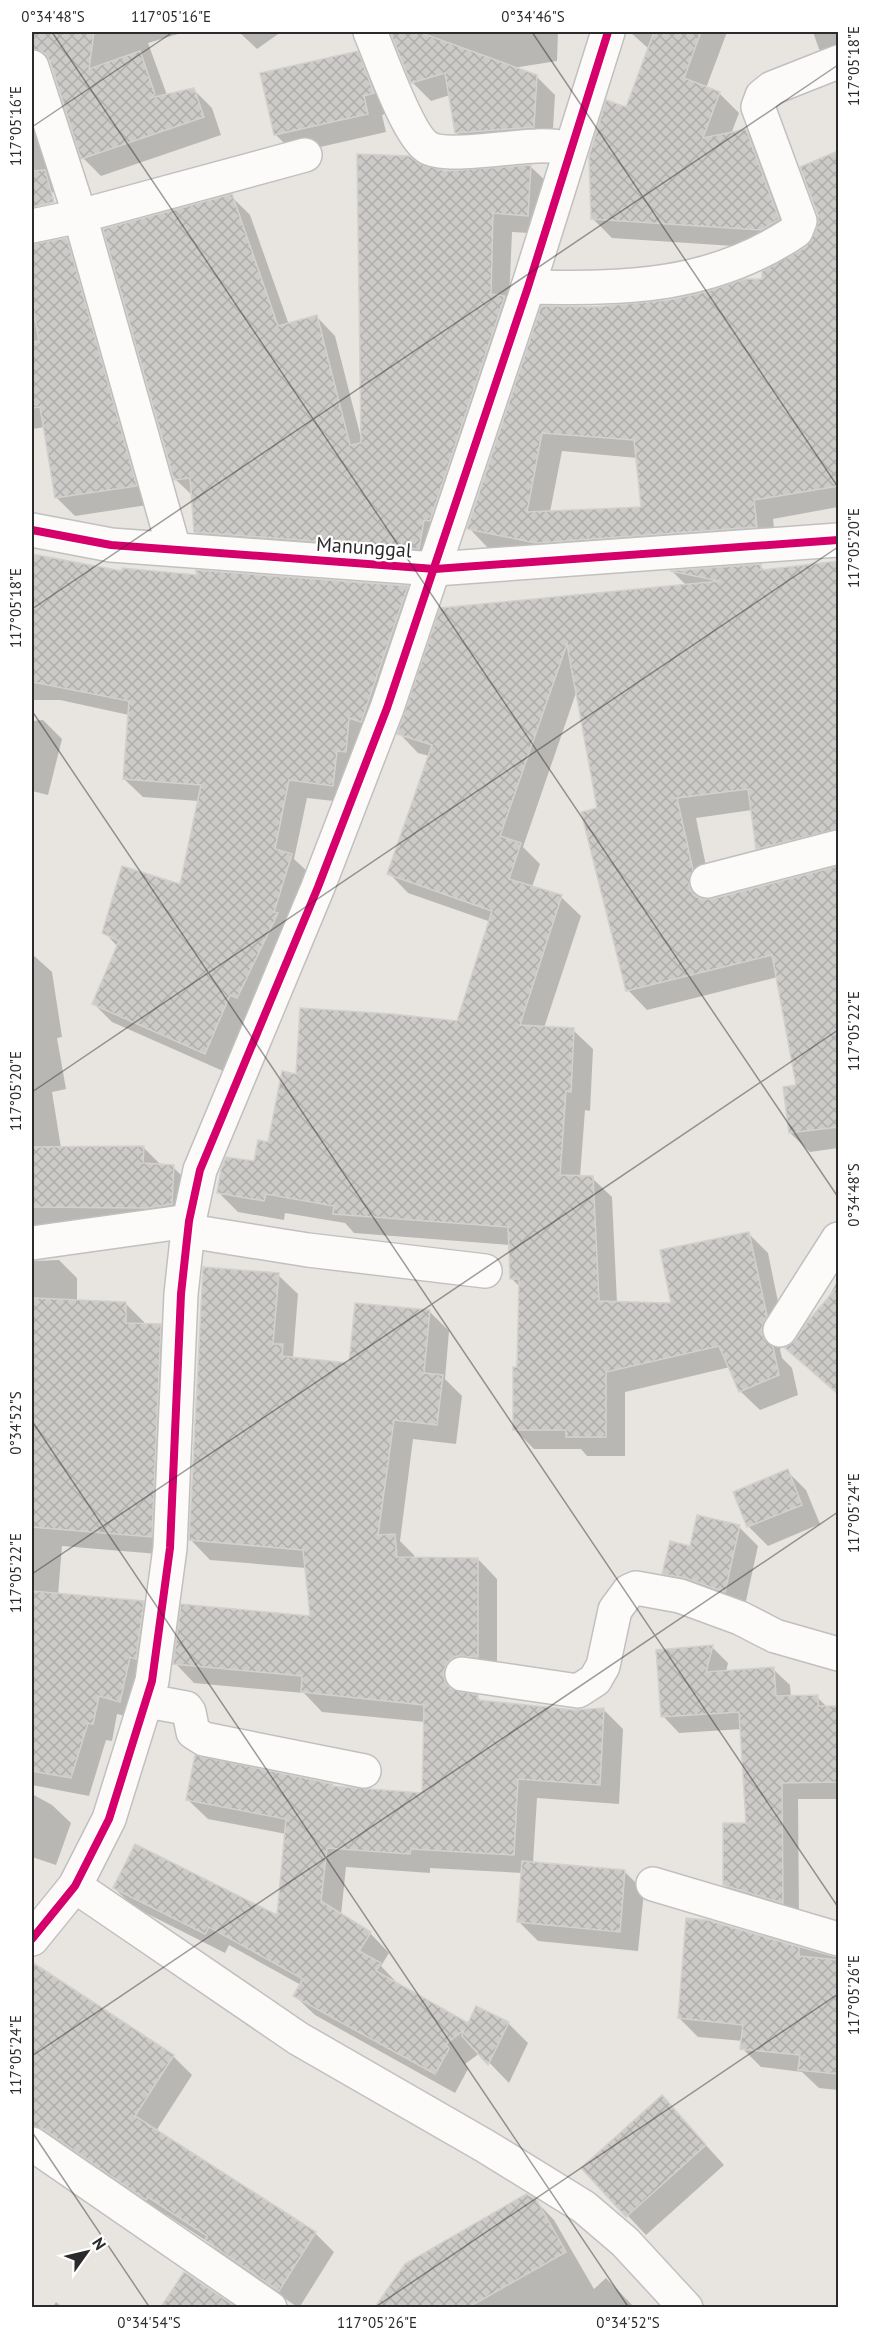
<svg xmlns="http://www.w3.org/2000/svg" width="870" height="2339" viewBox="0 0 870 2339" font-family="'PT Sans',sans-serif">
  <defs>
    <pattern id="building-cross-hatch" width="8" height="8" patternUnits="userSpaceOnUse" patternTransform="scale(1.5)"><rect width="8" height="8" fill="#cdcbc8"/><path d="M0 0l8 8M0 8l8-8" fill="none" stroke="#b0aeac"/></pattern>
  </defs>
  <rect width="100%" height="100%" fill="#e8e5e1"/>
  <!-- shadow -->
  <g fill="#0003" fill-rule="evenodd">
    <path d="M41,32h144l-37,11 19,52 26,-6 19,19 9,27 -120,41 -18,-18 -31,-96 -14,-13z"/>
    <path d="M239,32h42l-24,17z"/>
    <path d="M392,32h166l-1,29 -44,7 23,8 19,19 -3,51 -77,5 -19,-19 -6,-37 -19,6 -19,-19z"/>
    <path d="M630,32h97l-21,56 14,6 19,19 -8,21 15,-3 19,20 33,88 -17,10 -169,-11 -19,-19 34,-110 22,-60z"/>
    <path d="M813,32h25v36l-19,-19z"/>
    <path d="M357,53l19,19 16,40 -10,3 4,17 -92,21 -19,-19z"/>
    <path d="M32,120l14,15 18,54 -26,8 -6,-7z"/>
    <path d="M838,152v355l-65,12 3,27 -220,16 -68,-14 -19,-20 125,-219 75,-8 95,-21 43,-32 12,-20v-14l-17,-47zM562,451l75,7 5,50 -92,4z"/>
    <path d="M419,166l27,6 85,-5 19,18 -3,49 -35,-2 -3,70 -71,265 -224,-16 -19,-19 -2,-36 -18,-17 56,-283 19,19 39,110 28,-8 18,19 26,102z"/>
    <path d="M66,240l19,18 69,246 -79,12 -18,-18 -12,-71 -13,2v-184z"/>
    <path d="M32,556l92,16 283,15 19,19 -74,197 -45,-5 -13,61 16,15 -87,197 -111,-49 -18,-18 24,-57 -14,-15 77,-47 18,-84 -56,-4 -19,-18 5,-64 -69,-15h-28z"/>
    <path d="M838,563v289l-61,16 -19,-20 -6,-38 -56,8 15,72 -3,11 130,-33v280l-28,4 -20,-19 8,-46 -20,-110 -131,33 -19,-20 -51,-300 -54,157 17,17 -8,23 29,10 20,19 -37,112 29,2 20,19 -3,62 -5,-1 -5,67 12,1 20,19 5,106 56,2 76,-71 19,19 17,83 -5,14 2,8 10,10 6,27 -38,15 -20,-19 -10,-24 -105,25v64h-38l-6,-7h-47l-20,-20 6,-142 -8,-8 -1,-34 -157,-12 -9,-10 -60,-10 -1,7 -46,-8 -19,-19 36,-30 14,-20 28,-67 161,-53 33,-101 -83,-29 -19,-20 40,-117 -11,-3 -19,-20 42,-124 246,-23 -14,-14 87,-6 5,5z"/>
    <path d="M43,720l19,19 -14,56 -16,-4v-70z"/>
    <path d="M32,954l20,18 10,65 -5,1 9,51 -14,3 9,56 82,-1 19,19 11,1 18,18 -1,38 -158,32v6l27,-1 18,18v23l48,2 19,19v3h16l19,19 -9,211 -108,-9 -4,49 85,7 19,19 -24,98 -21,-5 -5,27 -6,-1 -17,56 -57,-11z"/>
    <path d="M278,1275l20,19 -5,63 2,2 56,6 78,-54 20,20 -4,48 17,17 -6,48 -43,-5 -13,102 14,14v4h64l19,20v97l-30,6 -5,11 15,4 5,5 93,9 28,-2 20,20 -4,75 -82,-6 -4,65 92,9 19,19 -6,60 -100,-10 -19,-19 4,-49 -93,-5v5l-84,-6 -5,48 29,18 19,20 -8,13 18,19 69,40 40,-2 20,20 -19,40 -29,-30 -15,11 3,5 -13,24 -140,-78 -20,-19 6,-11 -72,-40 -4,8 -91,-46 -20,-19 164,29 8,-83 -78,-15 -20,-19 144,-15 3,3 88,7 2,-73 -103,-10 -18,-19 -110,-10 -19,-20 137,-46 -6,-49 -96,-8 -19,-20z"/>
    <path d="M838,1280v115l-51,-47 9,-6 30,-40z"/>
    <path d="M787,1471l19,19 14,34 -52,22 -19,-19 -14,-34z"/>
    <path d="M739,1527l19,19 -14,64 -61,-18 -19,-19 27,-25z"/>
    <path d="M712,1647l16,16 -2,9 47,-3 17,16 1,13 26,-1 11,11h10v91h-40l1,120 -58,-18 -17,-16 24,-60 -6,-96 -63,4 -16,-17z"/>
    <path d="M32,1794l20,11 19,18 -15,42 -24,-8z"/>
    <path d="M707,1921l131,37v132l-19,-2 -17,-16 -41,-5 -19,-19 1,-7 -45,-4 -19,-19z"/>
    <path d="M40,1969l133,87 19,19 -36,56 159,102 19,19 -35,56 -73,-49 -18,-17 -41,-27 -1,3 -134,-81v-156z"/>
    <path d="M662,2097l62,68 -78,70 -63,-67z"/>
    <path d="M535,2200l19,20 40,69 12,-11 29,30h-259l30,-43z"/>
    <path d="M185,2274l39,27 7,7h-68z"/>
    <path d="M56,2302l7,6h-11z"/>
  </g>
  <!-- building -->
  <g fill="url(#building-cross-hatch)" stroke="#d3d1cd" stroke-width="1.5" fill-rule="evenodd">
    <path d="M32,32h62l-5,37 51,-18 15,43 -5,4 44,-10 10,29 -123,42 -31,-98 -6,-8 -11,-4z"/>
    <path d="M390,32h29l118,43 -3,52 -79,6 -10,-60 -34,10z"/>
    <path d="M654,32h47l-17,46 36,14 -17,46 43,-9 33,90 -18,11 -170,-11 -2,-63 17,-56 20,7z"/>
    <path d="M358,51l16,42 -10,3 4,18 -94,21 -14,-62z"/>
    <path d="M838,151v335l-84,14 3,27 -221,16 -69,-14 74,-223 53,1 75,-7 36,-8 40,-13h17v-8l44,-24 11,-19 1,-13 -18,-48zM542,433l92,7 7,67 -114,5z"/>
    <path d="M357,154l52,2 11,8 26,7 85,-6 -3,51 -35,-3 -2,81 14,2 -75,225 -6,-1 -5,29 -225,-17 -4,-54 -16,2 -71,-251 129,-35 46,132 39,-11 33,130 11,-2z"/>
    <path d="M45,170l9,32 -22,5v-36z"/>
    <path d="M67,238l70,248 -82,12 -15,-91 -8,1v-66l7,-1 -7,-38v-59z"/>
    <path d="M32,554l90,17v-3l75,7 -1,-5 212,16 -47,136 -12,-4 -3,34 -9,-1 -4,35 -44,-6 -14,69 17,5 -18,58 4,1 -41,85 -7,-3 -25,59 -113,-50 27,-63 -17,-8 20,-67 58,18 21,-99 -78,-6 6,-78 -97,-19z"/>
    <path d="M838,561v268l-82,20 -8,-60 -71,9 16,72 -4,15 4,9 8,5h11l126,-33v261l-49,6 -6,-46 13,-2 -24,-130 -146,36 -45,-179 16,-4 -30,-164 -67,192 21,7 -12,36 53,16 -42,130 54,3 -3,64 -5,-1 -6,84 33,1 6,125 72,2 -11,-53 89,-18 18,84 -6,14 3,9 9,8 6,28 -40,17 -20,-46 -113,26v65h-40v-7h-53v-63h4l2,-88h-9l-2,-52 -175,-13 1,-8 -68,-12 -2,7 -47,-8 4,-24 5,-12 28,4 4,-21 10,2 14,-71 14,3 4,-66 93,6 64,7 35,-110 -105,-37 45,-129 -35,-11 43,-126 280,-27 -50,-10 91,-7v6z"/>
    <path d="M144,1146l-1,17 31,2 -2,39 -25,4 -115,-1v-60z"/>
    <path d="M203,1267l76,6 -6,71h10l-1,12 67,7 6,-60 75,7 -6,63 19,2 -6,50 -43,-5 -16,115 17,-1 2,23 81,1v99l-22,-1 -8,6 -5,10 2,9 6,8 27,6v5l97,10 29,-2 -4,77 -82,-6 -4,76 -103,-6 -1,5 -83,-6 -6,53 50,31 -12,19 22,12 -5,8 92,52 8,-17 33,16 -21,43 -26,-29 2,-6 -18,14 3,5 -14,25 -142,-78 10,-17 -94,-52 -4,7 -92,-46 22,-44 142,71 9,-96 -100,-19 9,-45 138,29 -1,2 90,7 2,-88 -123,-13 1,-16 -129,-12 8,-60 129,12 -7,-66 -114,-10z"/>
    <path d="M838,1286v108l-53,-46 10,-7 13,-20z"/>
    <path d="M33,1298l93,4v21l35,1 -9,213 -120,-10z"/>
    <path d="M788,1469l14,36 -55,22 -14,-35z"/>
    <path d="M697,1515l43,10 -15,67 -39,-14 -24,-4 8,-33 20,5z"/>
    <path d="M32,1591l112,10 -8,58 -6,-2 -10,45 -21,-6 -6,28 -5,-1 -17,55 -39,-7z"/>
    <path d="M713,1645l-7,27 68,-5 2,29 42,-1v11h20v76l-56,1 1,120 -60,-18v-62h23l-7,-111 -78,5 -5,-67z"/>
    <path d="M522,1861l103,9 -5,62 -103,-10z"/>
    <path d="M686,1918l21,2 92,27v9l39,4v114l-40,-4 2,-15 -60,-6 3,-24 -65,-7z"/>
    <path d="M32,1962l142,93 -39,61 181,116 -37,59 -74,-51 2,-4 -59,-39 -2,3 -103,-71 -11,-3z"/>
    <path d="M662,2095l44,50 -80,72 -45,-49z"/>
    <path d="M526,2194l10,5 30,53 -97,55h-94l30,-43z"/>
    <path d="M184,2272l52,35h-75z"/>
  </g>
  <g fill="none" stroke-linecap="round" stroke-linejoin="round">
    <defs>
      <g id="minor">
        <path d="M370,32c11,25 37,102 57,115 17,12 87,-1 110,-1 11,-1 22,1 33,2"/>
        <path d="M32,67l48,149 225,-61"/>
        <path d="M32,226l48,-10 94,333"/>
        <path d="M528,287c97,2 184,1 268,-56l4,-10 -42,-114 4,-11 10,-8 66,-26"/>
        <path d="M32,530l79,15 324,24 403,-29"/>
        <path d="M707,881l131,-34"/>
        <path d="M189,1231l119,19 177,21"/>
        <path d="M32,1243l157,-22"/>
        <path d="M780,1330l58,-91"/>
        <path d="M462,1674l116,17 17,-11 8,-14 12,-56 14,-19 7,-3 44,8 60,22 35,18 63,18"/>
        <path d="M147,1701l39,7 3,4 4,20 11,7 160,32"/>
        <path d="M653,1884l185,55"/>
        <path d="M75,1886l224,153 186,107 99,61 41,35 61,66"/>
        <path d="M32,1939l43,-53 34,-67 43,-138 18,-133 11,-254 8,-73 11,-51 118,-283 69,-179 141,-421 80,-255"/>
        <path d="M32,2144l238,164"/>
      </g>
    </defs>
    <!-- minor casing -->
    <use href="#minor" stroke="#c1c0c0" stroke-width="36"/>
    <!-- minor -->
    <use href="#minor" stroke="#fcfbfa" stroke-width="33"/>
    <defs>
      <g id="cycleway">
        <path d="M32,530l79,15 324,24 403,-29"/>
        <path d="M32,1939l43,-53 34,-67 43,-138 18,-133 11,-254 8,-73 11,-51 118,-283 69,-179 141,-421 80,-255"/>
      </g>
    </defs>
    <!-- cycleway casing -->
    <use href="#cycleway" stroke="#fff" stroke-width="11"/>
    <!-- cycleway -->
    <use href="#cycleway" stroke="#d6006c" stroke-width="8"/>
  </g>
  <!-- ticks -->
  <path fill="none" stroke="#2b2b2b" stroke-width="1.5" stroke-opacity="0.45" d="M52,32l786,1165M532,32l306,455M32,127l141,-95M32,609l806,-544M32,711l806,1196M32,1092l806,-545M32,1421l597,887M32,1574l806,-544M32,2056l806,-544M32,2132l118,176M374,2308l464,-314"/>
  <g text-anchor="middle" stroke-width="4.5" stroke-linejoin="round" paint-order="stroke">
    <!-- street labels -->
    <g font-size="20" fill="#2b2b2b" stroke="#fff">
      <text transform="translate(364 547) rotate(4)" y="7">Manunggal</text>
    </g>
  </g>
  <!-- border -->
  <rect width="870" height="2339" fill="none" stroke="#ffffff" stroke-width="66"/>
  <!-- north arrow -->
  <g transform="translate(87 2252) rotate(56)" stroke="#ffffff" stroke-width="4.5" paint-order="stroke">
  <path d="M0-4.5L10 22L0 15L-10 22Z" fill="#2b2b2b"/>
  <text y="-9" font-size="16" font-weight="bold" text-anchor="middle" fill="#2b2b2b">N</text>
  </g>
  <rect x="33" y="33" width="804" height="2273" fill="none" stroke="#2b2b2b" stroke-width="2"/>
  <g font-size="15" text-anchor="middle" fill="#2b2b2b">
    <text x="53" y="22">0°34'48"S</text>
    <text x="171" y="22">117°05'16"E</text>
    <text x="533" y="22">0°34'46"S</text>
    <text transform="translate(854 66) rotate(-90)" y="5">117°05'18"E</text>
    <text transform="translate(16 126) rotate(-90)" y="5">117°05'16"E</text>
    <text transform="translate(854 548) rotate(-90)" y="5">117°05'20"E</text>
    <text transform="translate(16 608) rotate(-90)" y="5">117°05'18"E</text>
    <text transform="translate(854 1031) rotate(-90)" y="5">117°05'22"E</text>
    <text transform="translate(16 1091) rotate(-90)" y="5">117°05'20"E</text>
    <text transform="translate(854 1195) rotate(-90)" y="5">0°34'48"S</text>
    <text transform="translate(16 1423) rotate(-90)" y="5">0°34'52"S</text>
    <text transform="translate(854 1513) rotate(-90)" y="5">117°05'24"E</text>
    <text transform="translate(16 1573) rotate(-90)" y="5">117°05'22"E</text>
    <text transform="translate(854 1995) rotate(-90)" y="5">117°05'26"E</text>
    <text transform="translate(16 2055) rotate(-90)" y="5">117°05'24"E</text>
    <text x="149" y="2328">0°34'54"S</text>
    <text x="377" y="2328">117°05'26"E</text>
    <text x="628" y="2328">0°34'52"S</text>
  </g>
</svg>
